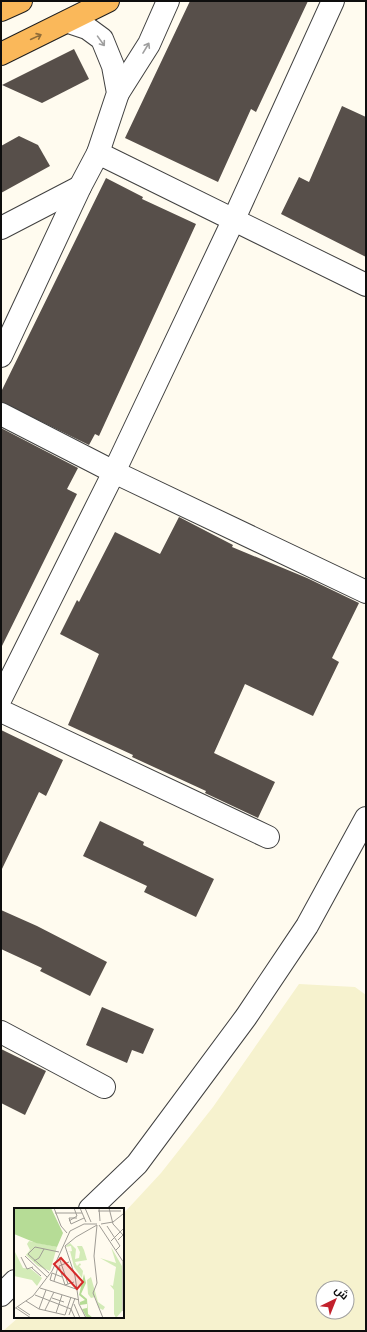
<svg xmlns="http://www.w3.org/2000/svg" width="367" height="1332" viewBox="0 0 367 1332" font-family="'Roboto Serif',Cairo,serif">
  <rect width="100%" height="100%" fill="#fffbef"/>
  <!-- farmland -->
  <path fill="#f6f2ce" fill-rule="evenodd" d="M299,984l56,3 11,8v336h-363l16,-14h104v-103l38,-41 52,-66zM323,1288h24v24h-24z"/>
  <!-- building -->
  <g fill="#574f4a">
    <path d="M190,1h118l-52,111 -5,-3 -33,73 -93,-44z"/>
    <path d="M74,49l15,30 -47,24 -40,-18z"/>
    <path d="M342,106l24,11v140l-85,-43 18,-37 10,5z"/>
    <path d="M19,136l19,9 12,21 -49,27v-47z"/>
    <path d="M106,178l37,19 -1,2 54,25 -97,212 -4,-2 -6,11 -88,-43v-10z"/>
    <path d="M1,428l77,40 -11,21 10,5 -76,154z"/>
    <path d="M179,517l54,28 -1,2 75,31 52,25 -27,55 7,4 -26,54 -68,-32 -31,69 61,29 -17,36 -53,-25 1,-2 -74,-34 1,-2 -65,-30 31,-71 -39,-20 17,-34 2,2 36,-70 45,22z"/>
    <path d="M1,730l62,30 -17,36 -7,-4 -38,79z"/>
    <path d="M100,821l44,21 -1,3 71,34 -18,38 -52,-25 3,-6 -64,-30z"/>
    <path d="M1,910l36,16 70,36 -17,34 -50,-25 2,-3 -41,-19z"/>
    <path d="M102,1007l52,22 -11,25 -11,-4 -5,13 -41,-18z"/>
    <path d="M1,1049l45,22 -21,44 -24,-12z"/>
  </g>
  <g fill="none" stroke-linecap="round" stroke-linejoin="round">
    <defs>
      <g id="minor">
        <path d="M69,22l18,6 15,11 11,27 5,27 -20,60"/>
        <path d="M118,93l31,-49 19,-43"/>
        <path d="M1,228l79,-41"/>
        <path d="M1,356l79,-169 18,-34 268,132"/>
        <path d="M1,414l113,58 252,120"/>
        <path d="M1,698l113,-226 119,-251 100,-220"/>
        <path d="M1,711l267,126"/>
        <path d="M1,1032l103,55"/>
        <path d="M90,1209l47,-45 109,-147 61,-91 59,-108"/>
        <path d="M1,1295l14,-14"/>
      </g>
      <g id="trunk">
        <path d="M1,10l20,-9"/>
        <path d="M1,54l107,-53"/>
      </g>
    </defs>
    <!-- minor casing -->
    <use href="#minor" stroke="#414141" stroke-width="24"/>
    <!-- trunk casing -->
    <use href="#trunk" stroke="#1f1f1f" stroke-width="24"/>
    <!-- minor -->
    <use href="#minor" stroke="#fff" stroke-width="22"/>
    <!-- trunk -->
    <use href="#trunk" stroke="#fab85a" stroke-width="22"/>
  </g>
  <!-- one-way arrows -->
  <defs><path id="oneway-shaft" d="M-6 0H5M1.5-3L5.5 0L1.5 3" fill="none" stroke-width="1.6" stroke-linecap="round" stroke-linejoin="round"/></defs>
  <use stroke="#906c38" href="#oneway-shaft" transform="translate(36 37) rotate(-25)"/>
  <g stroke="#9f9f9f">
    <use href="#oneway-shaft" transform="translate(101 41) rotate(54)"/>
    <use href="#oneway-shaft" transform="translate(146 48) rotate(-59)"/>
  </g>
  <!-- overview -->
  <g transform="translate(14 1208)">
    <rect width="110" height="110" fill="#fffbef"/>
    <path d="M15,33l28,6 -7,24 -12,-5 -12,-11 4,-5 -3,-6zM56,35l6,6 -1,10 4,-1 1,-6 -3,-6h5l2,4 3,10 -12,2 2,4 3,-3 1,2 -2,1 4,5 -1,7 -8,-11 -4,-16 -2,1 4,-1 -1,-5 -6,1zM97,39l11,19v45l-6,7 -2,-4v-24l-4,-5 3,1 3,-19 -16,-9 16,5zM0,42l9,18 8,1 11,9 -5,8 -5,-6 -18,-4zM77,69l7,25 7,5 -2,3 -4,-2 -4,-11 -4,1 -3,-4 -1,-14z" fill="#d3ebb7"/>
    <path d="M0,0h37l12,25 -6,14 -21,-4 -22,-9zM70,66l2,9 -5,11 6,5 1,15 5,4h-6l-5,-9 5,-1v-4l-7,1v-3l5,-2 -6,-5z" fill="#b6dc96"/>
    <path fill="none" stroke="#9f9c95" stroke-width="1" d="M40,0l7,18 6,7M53,0h7l3,8 -8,5M66,0l6,14M71,0l6,14M85,0l1,13M95,0l4,16 10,11 -5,5M84,3h23M41,5h27M63,10h-8l2,6 13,-6M87,16l12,-2 10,-8M83,17l-3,31 3,27 -4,10 10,25M85,17l25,38M93,18l13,20 -4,4M97,33l13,-13M11,48l22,21M7,49l6,12 6,-2M45,49l9,27M20,53l5,-3 5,-9M55,54l-10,4 6,19 9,-3M18,60l9,8M35,65l-21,-19 7,-7 24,5M48,69l-10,-4 -2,7 26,9M40,73l4,-14M26,80l39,12M32,82l-7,19 26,6 6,-18M21,87l36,14 4,9M38,90l12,4M12,93l13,8M60,96l6,14M4,99l12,8M2,100l15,10M0,101l19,-13 19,-25 18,-40 14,-7h13M31,102l9,-18M109,103v-49M42,105l6,-18M55,107l6,-17M72,110l-7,-14 -4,-28 -10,-30 11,-9 21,-12"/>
    <path fill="#d62828" fill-opacity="0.15" stroke="#d62828" stroke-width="2" d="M47,50l22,24 -6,7 -23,-25z"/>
    <rect width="110" height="110" fill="none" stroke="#0e0e0e" stroke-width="2"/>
  </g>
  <!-- border -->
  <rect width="367" height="1332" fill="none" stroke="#0e0e0e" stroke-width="4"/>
  <!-- north arrow -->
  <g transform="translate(335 1300) rotate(43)"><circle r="19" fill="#ffffff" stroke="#9f9f9f"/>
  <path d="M0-3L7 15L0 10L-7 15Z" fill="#c2212c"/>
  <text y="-6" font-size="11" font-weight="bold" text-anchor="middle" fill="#0e0e0e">ش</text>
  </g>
</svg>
